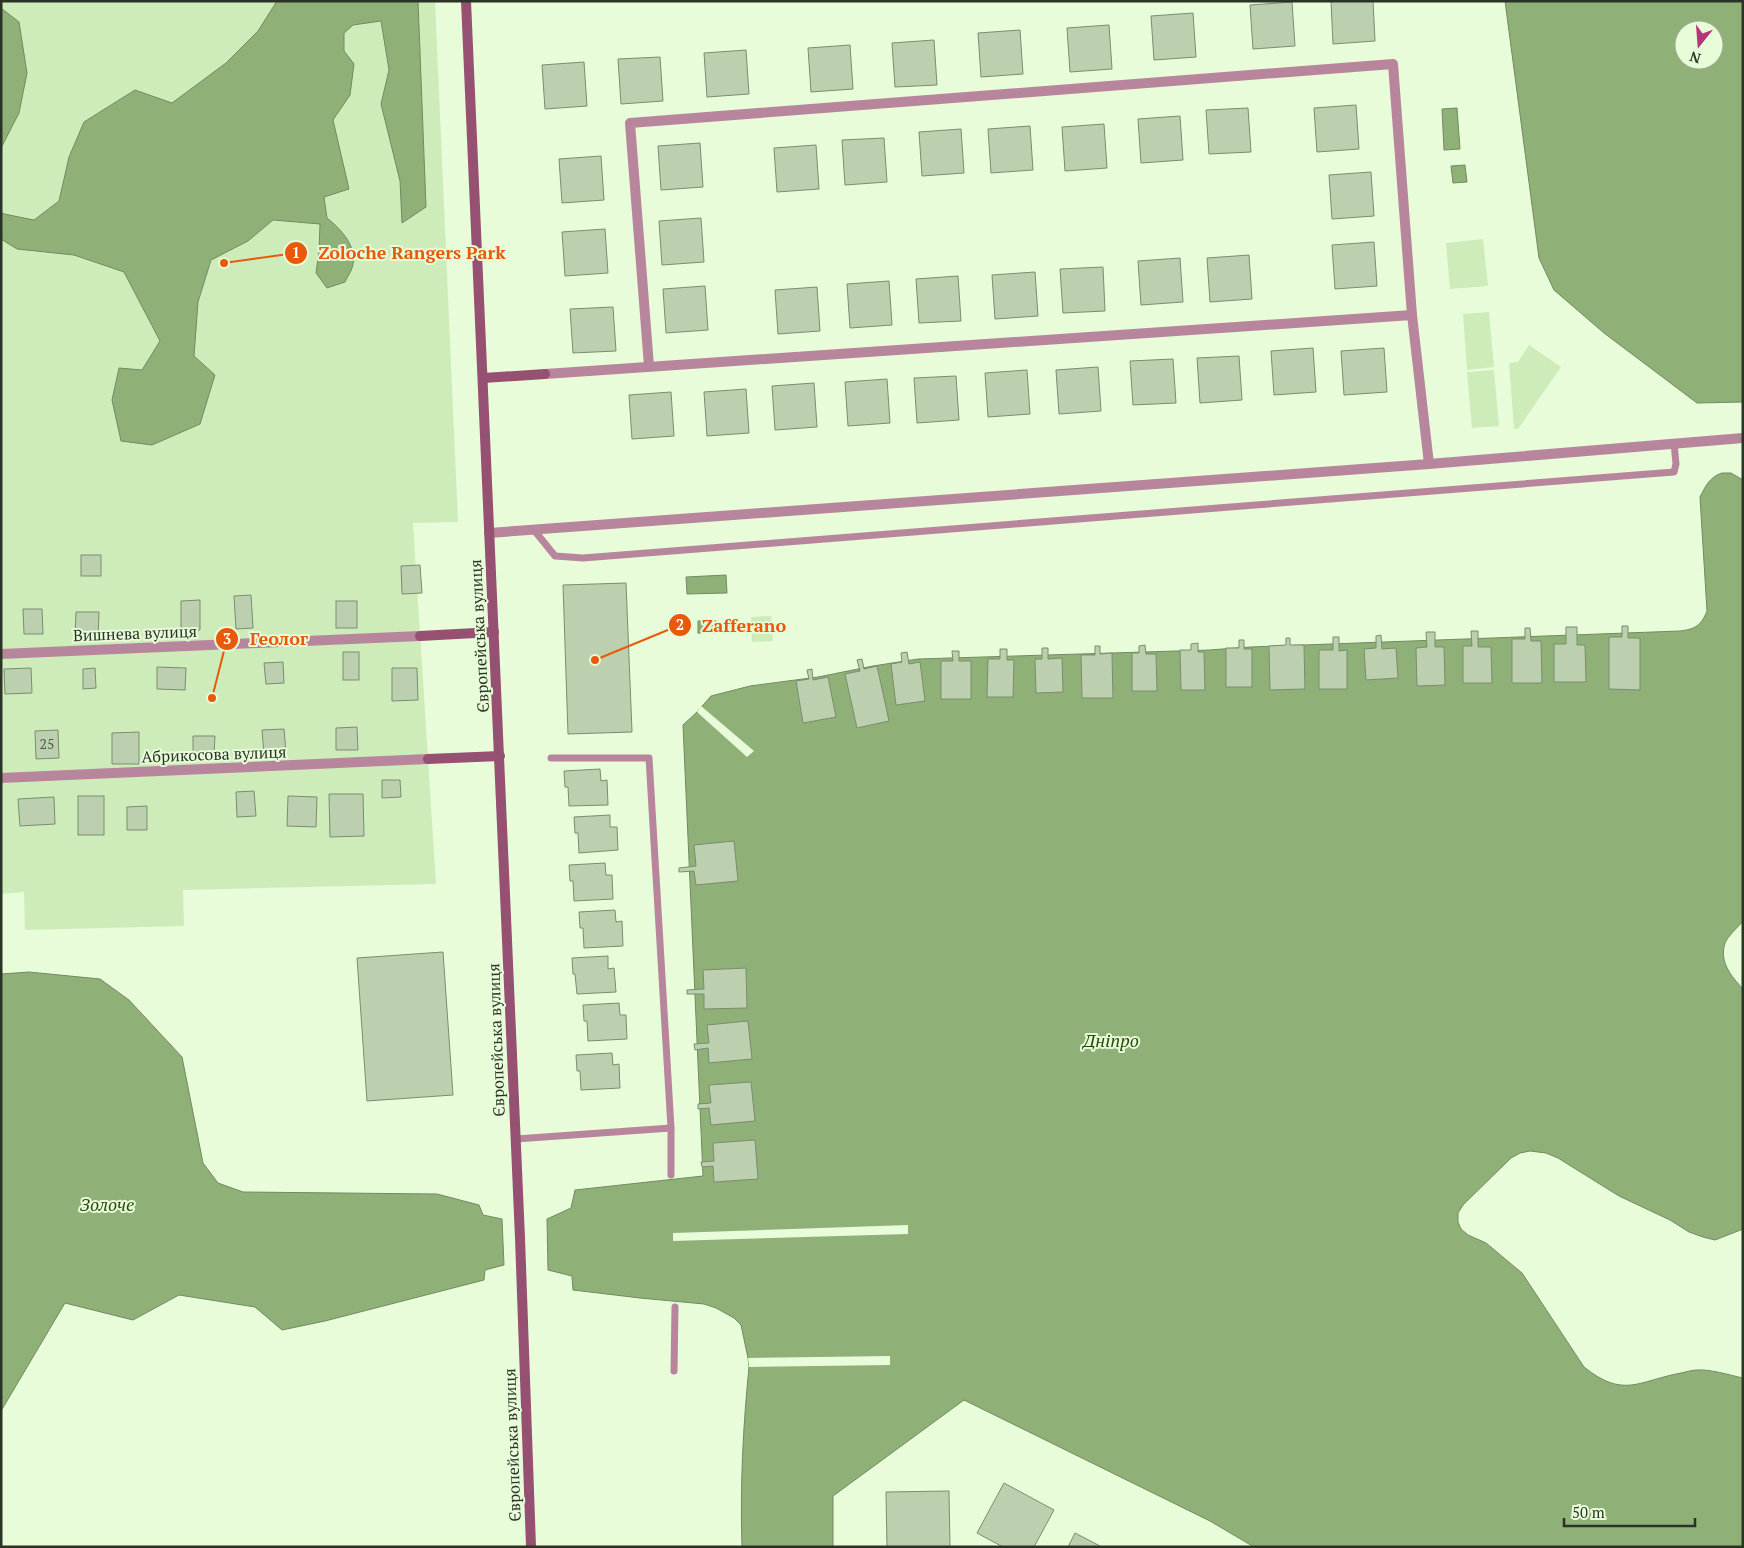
<svg xmlns="http://www.w3.org/2000/svg" width="1744" height="1548" viewBox="0 0 1744 1548" font-family="'PT Serif',serif">
  <rect width="100%" height="100%" fill="#e8fcda"/>
  <!-- green -->
  <g fill="#ceecba">
    <path d="M1,1h434l23,521 -45,1 23,361 -253,6 1,36 -159,4 -1,-38 -23,2z"/>
    <path d="M1483,239l5,47 -38,3 -4,-46z"/>
    <path d="M1489,312l5,55 -27,3 -4,-56z"/>
    <path d="M1529,345l32,22 -43,62h-4l-5,-66 9,-1z"/>
    <path d="M1494,370l5,56 -27,2 -5,-56z"/>
    <path d="M771,616l2,25 -21,1 -1,-25z"/>
  </g>
  <!-- water -->
  <g fill="#8fb178" stroke="#718b5f" fill-rule="evenodd">
    <path d="M277,1h141l8,206 -24,16 -2,-42 -19,-77 8,-34 -8,-49 -28,4 -9,8v18l10,13 -4,31 -17,25 16,69 -25,8 3,21c14,11 32,30 25,50 -1,4 -5,9 -7,14l-18,6 -11,-15 3,-22 1,-27 -47,-4 -25,21 -37,19 -13,42 -4,54 21,19 -15,49 -48,21 -31,-4 -9,-41 7,-32 23,2 18,-29 -36,-69 -50,-17 -57,-6 -16,-10v-27l3,2 30,6 25,-19 10,-44 15,-35 51,-32 37,13 54,-40 32,-32z"/>
    <path d="M1505,1h238v401l-46,1 -93,-70 -50,-43 -15,-32zM1684,30h30v30h-30z"/>
    <path d="M1,8l18,14 8,51 -8,40 -18,35z"/>
    <path d="M1457,108l3,41 -16,1 -2,-41z"/>
    <path d="M1465,165l2,17 -14,1 -2,-17z"/>
    <path d="M1722,473h9l12,7v441c-5,6 -15,15 -18,22 -6,19 6,33 18,46v240l-28,11 -12,-3 -14,-5 -19,-12 -51,-24 -61,-38 -12,-5 -16,-2 -10,2 -9,5 -48,47 -5,8v9l3,7 7,6 18,8 36,30 62,94c40,32 54,14 97,6 5,-1 11,-3 16,-3 13,-1 32,5 46,8v169h-489l-44,-26 -246,-121 -131,96v51h-91c-2,-61 1,-120 7,-180l-1,-9 -7,-33 -7,-7 -18,-10 -12,-4 -64,-6 -67,-8 -1,-14 -24,-6 -1,-51 24,-11 4,-18 128,-14 -20,-451 14,-13 14,-16 39,-10 68,-9 55,-11 45,-7 291,-9 41,-3 430,-16c15,-2 21,-5 27,-20l-7,-114c6,-12 10,-20 22,-24z"/>
    <path d="M726,575l1,18 -40,1 -1,-17z"/>
    <rect x="698" y="621" width="18" height="12"/>
    <path d="M29,972l71,7 29,21 53,57 21,106 15,20 25,9 194,2 42,11 4,10 19,4 2,46 -19,5 -1,10 -159,41 -43,9 -27,-23 -76,-12 -46,25 -68,-17 -64,108v-437z"/>
  </g>
  <!-- pier -->
  <g fill="#e8fcda">
    <path d="M701,706l53,45 -7,6 -50,-45z"/>
    <path d="M908,1225v9l-235,7v-8z"/>
    <path d="M890,1356v9l-141,2 -1,-9z"/>
  </g>
  <!-- building -->
  <g fill="#bcd0af" stroke="#7a8d6e">
    <path d="M1331,1h42l2,40 -42,3z"/>
    <path d="M1292,2l3,44 -42,3 -3,-44z"/>
    <path d="M1193,13l3,44 -42,3 -3,-44z"/>
    <path d="M1109,25l3,44 -42,3 -3,-44z"/>
    <path d="M1020,30l3,44 -42,3 -3,-44z"/>
    <path d="M934,40l3,45 -42,2 -3,-44z"/>
    <path d="M850,45l3,44 -42,3 -3,-44z"/>
    <path d="M746,50l3,44 -42,3 -3,-44z"/>
    <path d="M660,57l3,44 -42,3 -3,-45z"/>
    <path d="M584,62l3,44 -42,3 -3,-44z"/>
    <path d="M1356,105l3,44 -42,3 -3,-44z"/>
    <path d="M1248,108l3,44 -42,2 -3,-44z"/>
    <path d="M1180,116l3,44 -42,3 -3,-44z"/>
    <path d="M1104,124l3,44 -42,3 -3,-44z"/>
    <path d="M1030,126l3,44 -42,3 -3,-44z"/>
    <path d="M961,129l3,44 -42,3 -3,-44z"/>
    <path d="M884,138l3,44 -42,3 -3,-45z"/>
    <path d="M700,143l3,44 -42,3 -3,-44z"/>
    <path d="M816,145l3,44 -42,3 -3,-44z"/>
    <path d="M601,156l3,44 -42,3 -3,-44z"/>
    <path d="M1371,172l3,44 -42,3 -3,-44z"/>
    <path d="M701,218l3,44 -42,3 -3,-44z"/>
    <path d="M605,229l3,44 -43,3 -3,-44z"/>
    <path d="M1374,242l3,44 -42,3 -3,-44z"/>
    <path d="M1249,255l3,44 -42,3 -3,-44z"/>
    <path d="M1180,258l3,44 -42,3 -3,-44z"/>
    <path d="M1103,267l2,44 -42,2 -3,-44z"/>
    <path d="M1035,272l3,44 -43,3 -3,-44z"/>
    <path d="M958,276l3,45 -42,2 -3,-44z"/>
    <path d="M889,281l3,44 -42,3 -3,-44z"/>
    <path d="M705,286l3,44 -42,3 -3,-44z"/>
    <path d="M817,287l3,44 -42,3 -3,-44z"/>
    <path d="M613,307l3,44 -43,2 -3,-44z"/>
    <path d="M1313,348l3,44 -42,3 -3,-44z"/>
    <path d="M1384,348l3,44 -43,3 -3,-44z"/>
    <path d="M1239,356l3,44 -42,3 -3,-45z"/>
    <path d="M1173,359l3,44 -43,2 -3,-44z"/>
    <path d="M1098,367l3,44 -42,3 -3,-44z"/>
    <path d="M1027,370l3,44 -42,3 -3,-44z"/>
    <path d="M956,376l3,44 -42,3 -3,-45z"/>
    <path d="M887,379l3,44 -42,3 -3,-44z"/>
    <path d="M814,383l3,44 -42,3 -3,-44z"/>
    <path d="M746,389l3,44 -42,3 -3,-44z"/>
    <path d="M671,392l3,44 -42,3 -3,-44z"/>
    <rect x="81" y="555" width="20" height="21"/>
    <path d="M420,565l2,28 -20,1 -1,-28z"/>
    <path d="M626,583l6,149 -64,2 -5,-149z"/>
    <path d="M251,595l2,33 -17,1 -2,-33z"/>
    <path d="M200,600v30l-19,1v-30z"/>
    <rect x="336" y="601" width="21" height="27"/>
    <path d="M23,609h19l1,25h-19z"/>
    <path d="M76,612h23l-1,26 -23,-1z"/>
    <path d="M1622,626h6v12h12v52l-31,-1v-52h13z"/>
    <path d="M1566,627h11v18h8l1,37h-32v-38h12z"/>
    <path d="M1525,628h5l1,13h10l1,42h-30v-44h13z"/>
    <path d="M1471,631h7v16h13l1,36h-29v-37h9z"/>
    <path d="M1426,632h9v15h9l1,38 -28,1 -1,-38 11,-1z"/>
    <path d="M1381,635l1,14 14,-1 2,30 -32,2 -2,-31 12,-1v-12z"/>
    <path d="M1333,637h6v14l8,-1v39h-28v-39h14z"/>
    <path d="M1286,638h4v7h14l1,44 -35,1 -1,-44 17,-1z"/>
    <path d="M1239,640h5v9h8v38h-26v-39h13z"/>
    <path d="M1198,643v9h6l1,38h-24l-1,-40h11v-6z"/>
    <path d="M1145,645l1,9h10l1,37h-25v-38h7v-7z"/>
    <path d="M1095,646h5v8l12,-1 1,45h-31l-1,-43h14z"/>
    <path d="M1042,648h6v11l14,-1 1,34 -27,1 -1,-34h7z"/>
    <path d="M1000,649h7v11h7l-1,37h-26l1,-38h12z"/>
    <path d="M952,651h7v10h12v38h-30v-38h12z"/>
    <rect x="343" y="652" width="16" height="28"/>
    <path d="M907,652l2,12 11,-2 5,39 -29,4 -5,-41 11,-2 -1,-9z"/>
    <path d="M862,659l2,10 13,-3 12,55 -32,7 -12,-54 15,-3 -3,-11z"/>
    <path d="M283,662l1,21 -18,1 -2,-21z"/>
    <path d="M157,667l29,1 -1,22 -28,-1z"/>
    <path d="M31,668l1,25 -27,1 -1,-25z"/>
    <path d="M95,668l1,20 -13,1v-20z"/>
    <path d="M392,668h25l1,32 -26,1z"/>
    <path d="M812,669l1,11 15,-3 8,40 -33,6 -7,-42 13,-2 -2,-9z"/>
    <path d="M357,727l1,23h-22v-22z"/>
    <path d="M284,729l2,24 -22,2 -2,-25z"/>
    <path d="M58,730l1,28 -23,1 -1,-28z"/>
    <path d="M139,732v32h-27v-31z"/>
    <path d="M193,736h22l-1,18h-21z"/>
    <path d="M600,769l1,12 6,-1 1,25 -39,1 -1,-19h-3l-1,-16z"/>
    <path d="M382,780h18l1,17 -19,1z"/>
    <path d="M254,791l2,25 -19,1 -1,-25z"/>
    <path d="M329,794h34l1,42 -34,1z"/>
    <rect x="78" y="796" width="26" height="39"/>
    <path d="M288,796l29,1 -1,30 -29,-1z"/>
    <path d="M54,797l1,27 -35,2 -2,-27z"/>
    <path d="M147,806v24h-20v-23z"/>
    <path d="M610,815v12h7l1,23 -39,3 -1,-20h-3l-1,-16z"/>
    <path d="M734,841l4,40 -42,4 -2,-14 -15,1v-4l17,-2 -2,-21z"/>
    <path d="M605,863l1,12h6l1,24 -39,2 -1,-20h-3l-1,-16z"/>
    <path d="M615,910l1,12 6,-1 1,25 -39,2 -1,-20h-3l-1,-16z"/>
    <path d="M443,952l10,143 -86,6 -10,-143z"/>
    <path d="M608,956v13l6,-1 2,24 -39,2 -2,-20h-2l-1,-16z"/>
    <path d="M746,968l1,40 -43,1v-15h-17v-4l17,-1 -1,-19z"/>
    <path d="M619,1003l1,12h6l1,24 -39,2 -1,-20h-3l-1,-16z"/>
    <path d="M748,1021l4,38 -43,4 -1,-15 -13,2 -1,-6 15,-1 -2,-18z"/>
    <path d="M612,1053l1,12 6,-1 1,24 -39,2 -1,-19h-3l-1,-16z"/>
    <path d="M751,1082l4,39 -44,4 -2,-17 -11,1v-5l13,-1 -2,-18z"/>
    <path d="M755,1140l3,39 -44,3 -1,-16 -11,1 -1,-5 13,-1 -1,-18z"/>
    <path d="M1004,1483l50,27 -20,37h-31l-26,-14z"/>
    <path d="M949,1491l1,56h-63l-1,-55z"/>
    <path d="M1075,1533l27,14h-34z"/>
  </g>
  <g fill="none" stroke-linecap="round" stroke-linejoin="round">
    <!-- lane -->
    <g stroke="#b8869c" stroke-width="7">
      <path d="M534,530l21,26 28,2 1091,-86 2,-8 -2,-21"/>
      <path d="M551,758h98l22,370v47"/>
      <path d="M516,1139l155,-11"/>
      <path d="M674,1371l1,-64"/>
    </g>
    <!-- street -->
    <g stroke="#b8869c" stroke-width="10">
      <path d="M649,366l-19,-243 763,-59 19,251 17,149"/>
      <path d="M545,374l867,-59"/>
      <path d="M489,533l940,-69 314,-26"/>
      <path d="M1,654l419,-18"/>
      <path d="M1,778l427,-19"/>
    </g>
    <!-- secondary -->
    <g stroke="#965172" stroke-width="10">
      <path d="M466,1l54,1237 11,309"/>
      <path d="M483,378l62,-4"/>
      <path d="M420,636l74,-4"/>
      <path d="M428,759l72,-3"/>
    </g>
  </g>
  <g text-anchor="middle" stroke-width="4" stroke-linejoin="round" paint-order="stroke">
    <!-- number labels -->
    <g font-size="14" fill="#4f5a48">
      <text x="47" y="749">25</text>
    </g>
    <!-- street labels -->
    <g font-size="16" fill="#2b3326" stroke="#e8fcda">
      <text transform="translate(135 633) rotate(-2)" y="6">Вишнева вулиця</text>
      <text transform="translate(479 636) rotate(-93)" y="6">Європейська вулиця</text>
      <text transform="translate(214 754) rotate(-2)" y="6">Абрикосова вулиця</text>
      <text transform="translate(496 1040) rotate(-92)" y="6">Європейська вулиця</text>
      <text transform="translate(512 1445) rotate(-92)" y="6">Європейська вулиця</text>
    </g>
    <!-- water labels -->
    <g font-size="18" font-style="italic" fill="#294809" stroke="#e8fcda">
      <text x="1111" y="1047">Дніпро</text>
      <text x="107" y="1211">Золоче</text>
    </g>
  </g>
  <!-- callouts -->
  <path fill="none" stroke="#e8590c" stroke-width="2" d="M224 263L296 253M595 660L680 625M212 698L227 639"/>
  <g fill="#e8590c" stroke="#e8fcda" stroke-width="2">
    <circle cx="224" cy="263" r="5"/>
    <circle cx="595" cy="660" r="5"/>
    <circle cx="212" cy="698" r="5"/>
    <circle cx="296" cy="253" r="12"/>
    <circle cx="680" cy="625" r="12"/>
    <circle cx="227" cy="639" r="12"/>
  </g>
  <g font-size="15" text-anchor="middle" font-weight="bold" fill="#fff">
    <text x="296" y="258">1</text>
    <text x="680" y="630">2</text>
    <text x="227" y="644">3</text>
  </g>
  <g font-size="18" text-anchor="middle" font-weight="bold" fill="#e8590c" stroke="#e8fcda" stroke-width="4" stroke-linejoin="round" paint-order="stroke">
    <text x="412" y="259">Zoloche Rangers Park</text>
    <text x="744" y="632">Zafferano</text>
    <text x="279" y="645">Геолог</text>
  </g>
  <!-- border -->
  <rect width="1744" height="1548" fill="none" stroke="#2b3326" stroke-width="5"/>
  <!-- north arrow -->
  <g transform="translate(1699 45) rotate(197)"><circle r="24" fill="#e8fcda" stroke="#9cac92"/>
  <path d="M0-4L9 19L0 12L-9 19Z" fill="#b7347c"/>
  <text y="-8" font-size="14" font-weight="bold" text-anchor="middle" fill="#2b3326">N</text>
  </g>
  <!-- scale -->
  <path d="M1564 1518v8h131v-8" fill="none" stroke="#2b3326" stroke-width="2.5"/>
  <text x="1572" y="1518" font-size="15" fill="#2b3326" stroke="#e8fcda" stroke-width="4" paint-order="stroke">50 m</text>
</svg>
